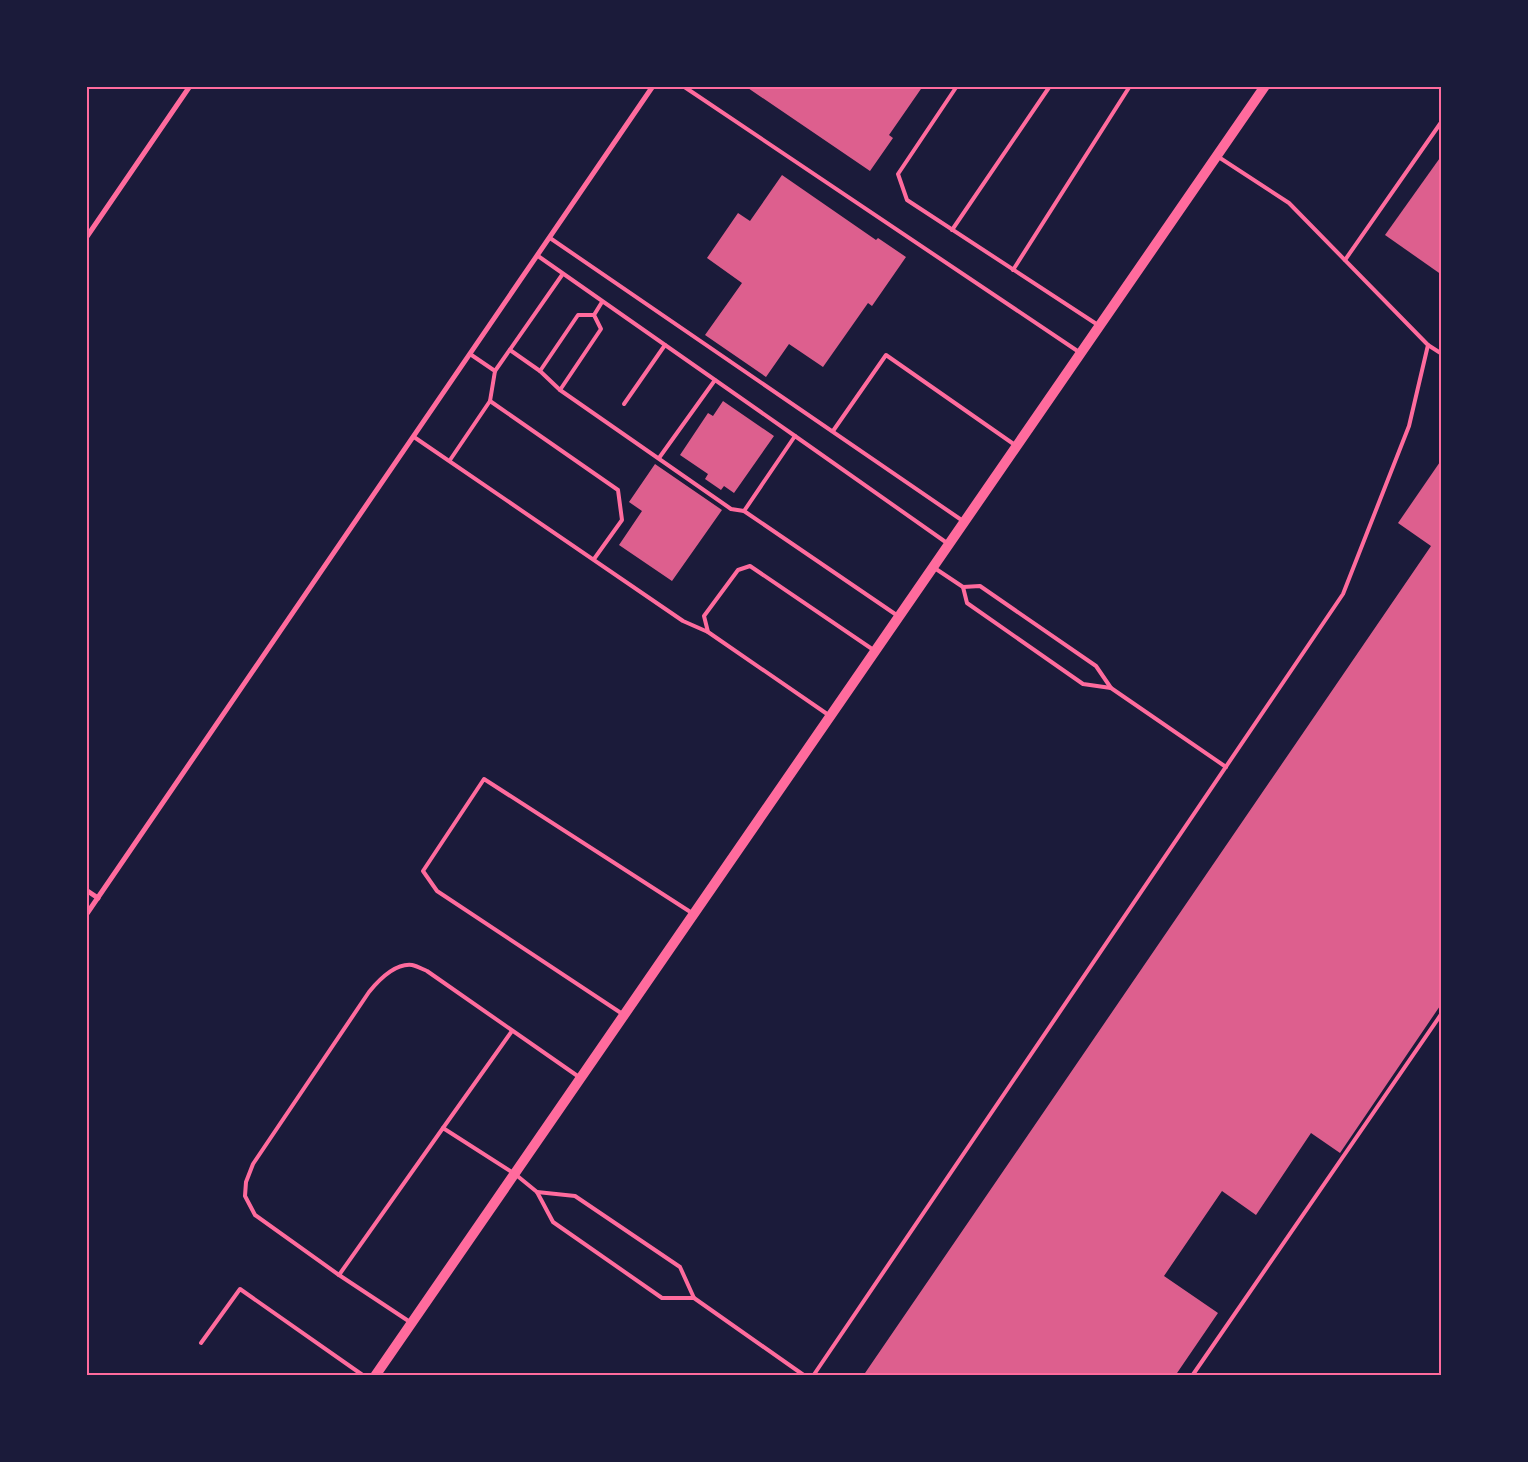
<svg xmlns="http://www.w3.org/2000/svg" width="1528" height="1462" viewBox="0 0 1528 1462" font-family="'DejaVu Sans',sans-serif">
  <rect width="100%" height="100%" fill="#1b1b3a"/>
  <!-- building -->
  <g fill="#dd5f8e">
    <path d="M745,86h178l-34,49 4,3 -23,33z"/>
    <path d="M1442,155v120l-57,-40z"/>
    <path d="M782,175l94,65 2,-2 28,19 -34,49 -4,-3 -45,64 -34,-23 -23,33 -61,-42 37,-52 -35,-25 31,-45 12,8z"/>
    <path d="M723,401l51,35 -40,57 -10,-7 -3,4 -16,-11 3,-5 -28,-19 28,-42 5,3z"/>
    <path d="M1442,459v544l-102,150 -29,-20 -55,82 -34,-24 -58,85 54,37 -43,63h-312l568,-830 -33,-23z"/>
    <path d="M655,464l67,46 -50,71 -53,-36 23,-34 -13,-9z"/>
  </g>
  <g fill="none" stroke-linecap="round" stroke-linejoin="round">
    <!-- service -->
    <g stroke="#ff6b9d" stroke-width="4">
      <path d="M683,86l396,266"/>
      <path d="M957,86l-59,88 9,26 191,125"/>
      <path d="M952,230l98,-144"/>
      <path d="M550,238l413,283"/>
      <path d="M538,256l257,180"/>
      <path d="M1345,260l97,-139"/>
      <path d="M1013,270l117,-184"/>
      <path d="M594,315h-16l-38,56 20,19 171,119 13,2"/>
      <path d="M1428,345l14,9"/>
      <path d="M510,350l30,21"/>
      <path d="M495,371l67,-96"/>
      <path d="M560,390l41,-61 -7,-14 8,-13"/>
      <path d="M490,401l128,89 4,30 -28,39"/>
      <path d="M624,404l41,-59"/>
      <path d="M833,431l53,-76 129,90"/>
      <path d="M414,437l269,184 25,11"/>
      <path d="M659,458l56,-78"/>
      <path d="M450,460l40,-59 5,-30 -25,-17"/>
      <path d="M933,567l30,20 17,-1 116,80 15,22 115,79"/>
      <path d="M963,587l4,16 116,81 28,4"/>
      <path d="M898,616l-154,-105 51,-75 152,107"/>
      <path d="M830,716l-122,-84 -4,-16 34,-46 12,-4 125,85"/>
      <path d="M624,1015l-187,-124 -14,-20 61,-92 208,134"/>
      <path d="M443,1128l69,-97"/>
      <path d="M537,1192l38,4 105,71 14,31 111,78"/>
      <path d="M339,1275l-84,-60 -10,-19 1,-14 7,-18 116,-172c9,-11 26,-29 43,-27 5,1 10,4 15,6l152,106"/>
      <path d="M410,1322l-71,-47 104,-147 72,46 22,18 16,30 109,76h32"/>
      <path d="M201,1343l39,-54 124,87"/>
      <path d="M813,1376l530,-782 66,-168 19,-81 -139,-142 -72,-47"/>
      <path d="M1192,1376l250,-363"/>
    </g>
    <!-- minor -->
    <g stroke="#ff6b9d" stroke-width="5">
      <path d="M86,238l104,-152"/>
      <path d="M86,890l12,8"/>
      <path d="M86,915l567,-829"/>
    </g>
    <!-- secondary -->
    <path stroke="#ff6b9d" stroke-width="10" d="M375,1376l890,-1290"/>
  </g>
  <!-- border -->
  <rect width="1528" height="1462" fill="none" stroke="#1b1b3a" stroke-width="175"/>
  <rect x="88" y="88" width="1352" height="1286" fill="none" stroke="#ff6b9d" stroke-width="2"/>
</svg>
